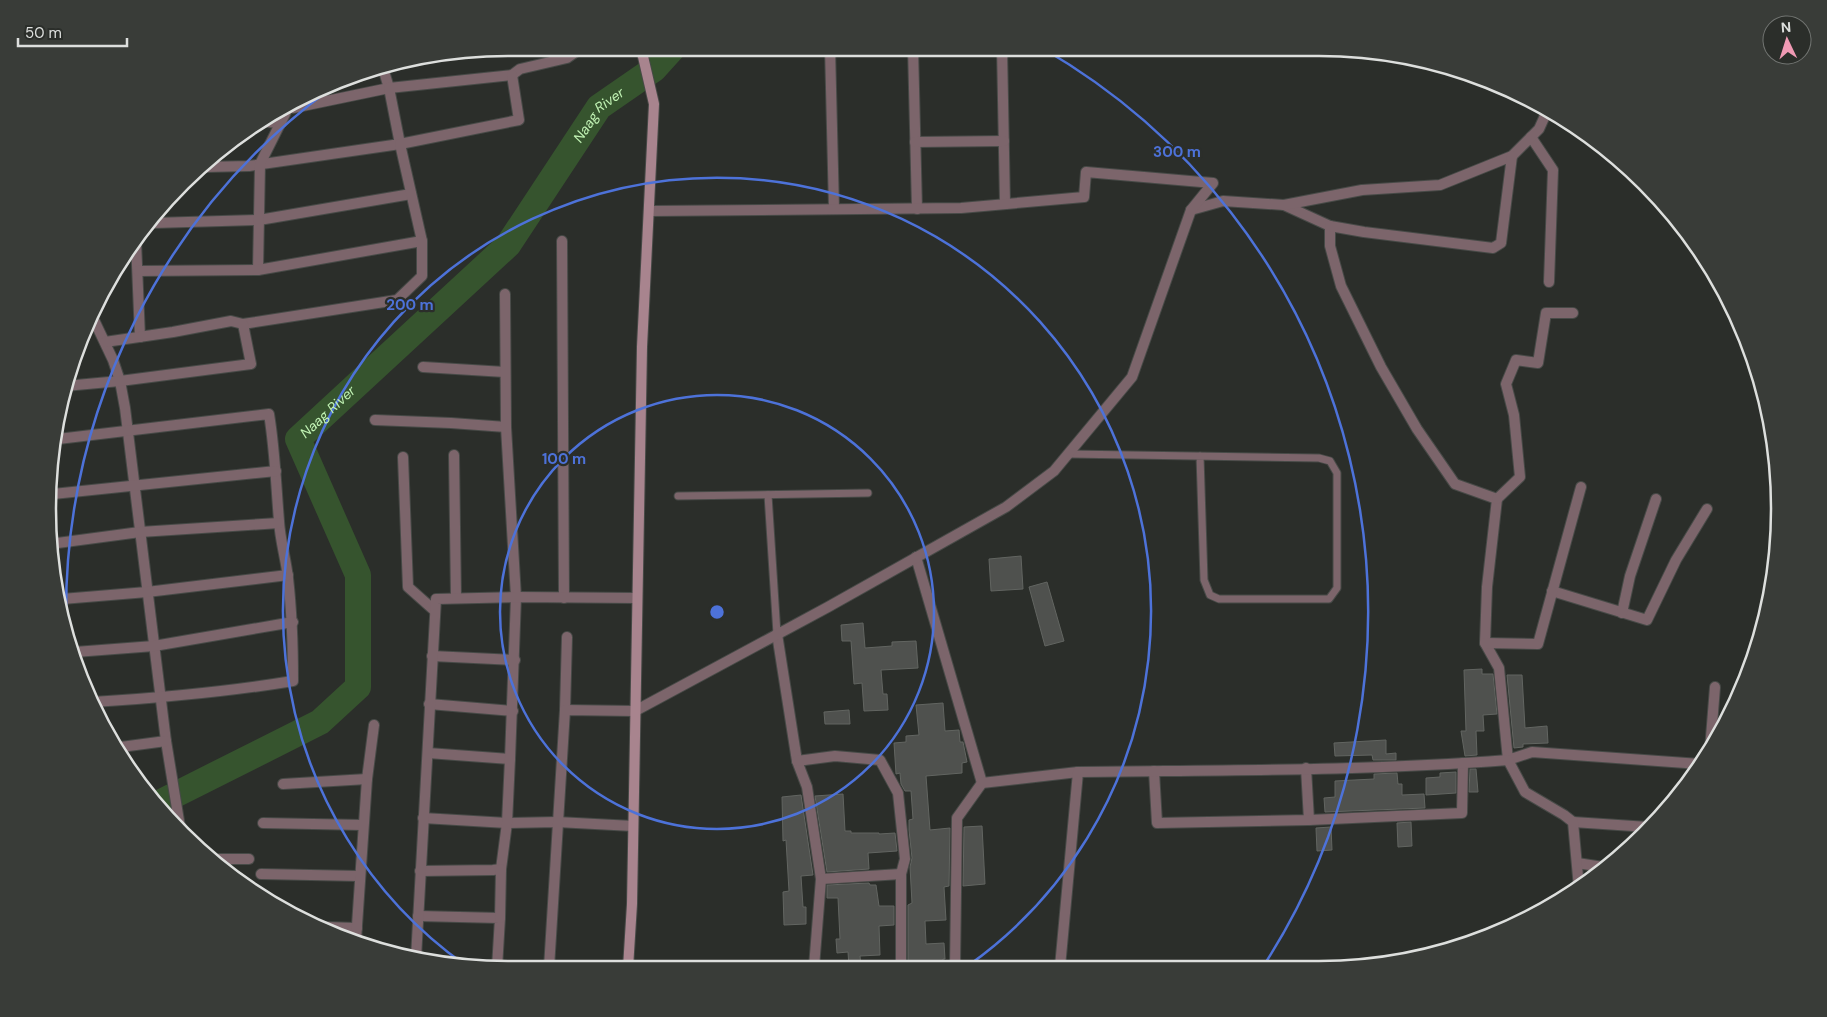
<svg xmlns="http://www.w3.org/2000/svg" width="1827" height="1017" viewBox="0 0 1827 1017" font-family="'DM Sans',sans-serif">
  <rect width="100%" height="100%" fill="#2b2e2a"/>
  <g fill="none" stroke-linecap="round" stroke-linejoin="round">
    <!-- river -->
    <path stroke="#36542e" stroke-width="26" id="s1" d="M157,804l163,-82 38,-35v-112l-60,-136 210,-194 91,-138 55,-38 19,-21"/>
  </g>
  <!-- building -->
  <g fill="#4f514e" stroke="#626561">
    <path d="M1021,556l2,33 -32,2 -2,-32z"/>
    <path d="M1047,582l17,59 -19,5 -16,-59z"/>
    <path d="M863,623l2,25 27,-2v-4l24,-1 2,27 -37,2 2,24h4l1,16 -24,1 -2,-28 -8,1 -3,-43h-9l-1,-16z"/>
    <path d="M1482,669v5h11l4,40 -14,1 1,16h-8l1,24 -12,1 -4,-25h5l-2,-61z"/>
    <path d="M1507,675h15l3,53 22,-2 1,17 -25,1v3l-9,1z"/>
    <path d="M943,703l2,28 14,-1 1,12h3l4,20 -5,1v10l-36,3 4,54 20,-2 -1,58 -5,1 2,33 -21,1 1,23 18,-1 1,16h-2v8h-35v-62l4,-2 -2,-36 2,-9 -3,-28v-10l4,-1 -2,-28h-6l-4,-7 -1,-11 -4,1 -2,-31 12,-1v-6l13,-1 -3,-30z"/>
    <path d="M849,710l1,14h-25l-1,-12z"/>
    <path d="M1386,740v14l10,-1v7h-23l-1,-5 -37,1 -1,-13z"/>
    <path d="M1470,769h6l2,23h-9z"/>
    <path d="M1456,772v21l-30,2v-17l14,-1v-4z"/>
    <path d="M1397,773l1,11h4v11l22,-1 1,14 -100,4 -1,-14 11,-1v-16l39,-2v-5z"/>
    <path d="M843,794l2,37h6v2h28v1l16,-1 2,18 -29,2 1,16 -42,3 -12,-76z"/>
    <path d="M801,795l12,80 -12,1 2,31h3v17l-22,1 -1,-33 6,-1 -3,-51 -3,1 -1,-44z"/>
    <path d="M1411,822l1,24 -14,1 -1,-24z"/>
    <path d="M982,826l3,58 -22,2 1,-59z"/>
    <path d="M1331,827l1,23 -15,1 -1,-23z"/>
    <path d="M869,883l1,2h6l3,21h15v19l-15,1 1,29 -20,1 1,11h-12l-1,-15 -11,1 -1,-14h4l-2,-41h-11v-13z"/>
  </g>
  <g fill="none" stroke-linecap="round" stroke-linejoin="round">
    <defs>
      <g id="lane">
        <path d="M1069,454c83,1 167,3 250,4l11,3 7,12v115l-8,11h-110l-9,-4 -6,-15 -4,-124"/>
        <path d="M768,495l9,139"/>
        <path d="M678,496l190,-3"/>
      </g>
      <g id="street">
        <path d="M830,48l4,161"/>
        <path d="M913,48l4,161"/>
        <path d="M1002,48l3,156"/>
        <path d="M293,108l96,-20 -6,-20"/>
        <path d="M267,122l14,1"/>
        <path d="M1531,137l22,33 -4,112"/>
        <path d="M915,142l89,-1"/>
        <path d="M205,167l44,-1 151,-22 -11,-56 123,-13 8,-6 47,-11 14,-10"/>
        <path d="M1284,205l46,21v20l11,40 40,81 36,62 38,55 42,15 -10,88 -2,56 14,25 9,92 24,-8 168,12"/>
        <path d="M1191,210l32,-9 61,4 78,-15 78,-5 72,-29 27,-27 9,-20"/>
        <path d="M153,223l106,-3 152,-26"/>
        <path d="M1330,226l34,6 129,16 8,-5 11,-87"/>
        <path d="M136,241l4,96"/>
        <path d="M562,241l2,357"/>
        <path d="M258,270l2,-106 26,-52"/>
        <path d="M138,271l120,-1 164,-29 -22,-97 119,-24 -7,-45"/>
        <path d="M94,320l19,40 7,21 5,27 41,333 14,86"/>
        <path d="M243,324l154,-24 25,-24v-35"/>
        <path d="M423,367l82,5"/>
        <path d="M65,386l55,-5 131,-17 -8,-40 -12,-3 -58,11 -68,10"/>
        <path d="M375,420l76,3 55,4"/>
        <path d="M58,439l211,-25c6,36 7,71 10,107 1,19 7,38 9,57 4,35 5,68 5,103 -67,11 -133,17 -200,21"/>
        <path d="M454,455l2,143"/>
        <path d="M403,457l5,130 27,24"/>
        <path d="M53,494l223,-23"/>
        <path d="M1497,499l23,-22 -6,-62 -8,-31 10,-24 22,3 8,-50h27"/>
        <path d="M50,544l90,-12 139,-9"/>
        <path d="M916,557l66,226"/>
        <path d="M1552,591l95,29 29,-60 31,-51"/>
        <path d="M62,599l85,-7 141,-17"/>
        <path d="M1622,613l8,-37 26,-77"/>
        <path d="M777,634l20,127 10,26 14,92"/>
        <path d="M1485,643l53,1 43,-157"/>
        <path d="M75,652l79,-6 139,-24"/>
        <path d="M432,656l83,4"/>
        <path d="M429,704l84,7"/>
        <path d="M565,710l2,-73"/>
        <path d="M121,747l45,-6"/>
        <path d="M1710,750l5,-63"/>
        <path d="M428,753l82,6"/>
        <path d="M797,761l38,-5 45,4 18,33 7,66 -4,15v93"/>
        <path d="M1306,768l3,52"/>
        <path d="M1154,771l3,52 152,-3 153,-7 1,-50"/>
        <path d="M283,784l84,-5"/>
        <path d="M423,818l84,5 50,-1 76,4"/>
        <path d="M1573,822l75,5"/>
        <path d="M263,823l100,2"/>
        <path d="M219,859h30"/>
        <path d="M1577,863l26,4"/>
        <path d="M420,871l73,-1 8,-1 6,-46 3,-64 6,-162 -10,-170 -1,-133"/>
        <path d="M261,874l99,2"/>
        <path d="M418,916l82,2 -3,50"/>
        <path d="M500,918l1,-49"/>
        <path d="M325,927l32,1"/>
        <path d="M356,940l11,-161 7,-54"/>
        <path d="M416,958l20,-359 80,-2 121,1"/>
        <path d="M814,967l7,-88 80,-5"/>
        <path d="M955,967l2,-149 25,-35 96,-11"/>
        <path d="M1060,967l18,-195c143,-2 287,-1 430,-12l17,32 39,23 9,7 6,66"/>
        <path d="M549,968l16,-258 70,1 193,-104 178,-100 48,-36 78,-94 59,-167 22,-27 -127,-11 -2,25 -123,11 -311,3"/>
      </g>
      <path id="secondary" d="M628,968l4,-64 10,-557 12,-243 -13,-56"/>
    </defs>
    <!-- lane casing -->
    <use href="#lane" stroke="#474a47" stroke-width="9"/>
    <!-- street casing -->
    <use href="#street" stroke="#474a47" stroke-width="12"/>
    <!-- secondary casing -->
    <use href="#secondary" stroke="#474a47" stroke-width="12"/>
    <!-- lane -->
    <use href="#lane" stroke="#7c656b" stroke-width="7"/>
    <!-- street -->
    <use href="#street" stroke="#7c656b" stroke-width="10"/>
    <!-- secondary -->
    <use href="#secondary" stroke="#a8848e" stroke-width="10"/>
  </g>
  <!-- distance rings -->
  <g fill="none" stroke="#4d72d9" stroke-width="2.5">
    <circle cx="717" cy="612" r="217"/>
    <path d="M465 965A434 434 0 1 1 969 965"/>
    <path d="M66 612A651 651 0 0 1 330 89M1042 48A651 651 0 0 1 1266 962"/>
  </g>
  <g text-anchor="middle" stroke-width="4.5" stroke-linejoin="round" paint-order="stroke">
    <!-- water labels -->
    <g font-size="14" font-style="italic" fill="#c1f3b4" stroke="#2b2e2a">
      <text dy="5" stroke="none"><textPath href="#s1" startOffset="940">Naag River</textPath></text>
      <text dy="5" stroke="none"><textPath href="#s1" startOffset="535">Naag River</textPath></text>
    </g>
  </g>
  <!-- crop -->
  <path d="M0 0H1827V1017H0ZM508 56H1319A452 452 0 0 1 1771 508V509A452 452 0 0 1 1319 961H508A452 452 0 0 1 56 509V508A452 452 0 0 1 508 56Z" fill="#393c38" fill-rule="evenodd"/>
  <path fill="none" stroke="#dddfdd" stroke-width="2.5" d="M508 56H1319A452 452 0 0 1 1771 508V509A452 452 0 0 1 1319 961H508A452 452 0 0 1 56 509V508A452 452 0 0 1 508 56Z"/>
  <circle cx="717" cy="612" r="8" fill="#4d72d9" stroke="#2b2e2a" stroke-width="2.5"/>
  <g font-size="15" text-anchor="middle" font-weight="bold" fill="#4d72d9" stroke="#2b2e2a" stroke-width="4.5" stroke-linejoin="round" paint-order="stroke">
    <text x="1177" y="157">300 m</text>
    <text x="410" y="310">200 m</text>
    <text x="564" y="464">100 m</text>
  </g>
  <!-- north arrow -->
  <g transform="translate(1787 40) rotate(356)"><circle r="24" fill="#2b2e2a" stroke="#727572"/>
  <path d="M0-4L9 19L0 12L-9 19Z" fill="#f09ab4"/>
  <text y="-8" font-size="14" font-weight="bold" text-anchor="middle" fill="#dddfdd">N</text>
  </g>
  <!-- scale -->
  <path d="M18 38v8h109v-8" fill="none" stroke="#dddfdd" stroke-width="2.5"/>
  <text x="25" y="38" font-size="15" fill="#dddfdd" stroke="#2b2e2a" stroke-width="4" paint-order="stroke">50 m</text>
</svg>
